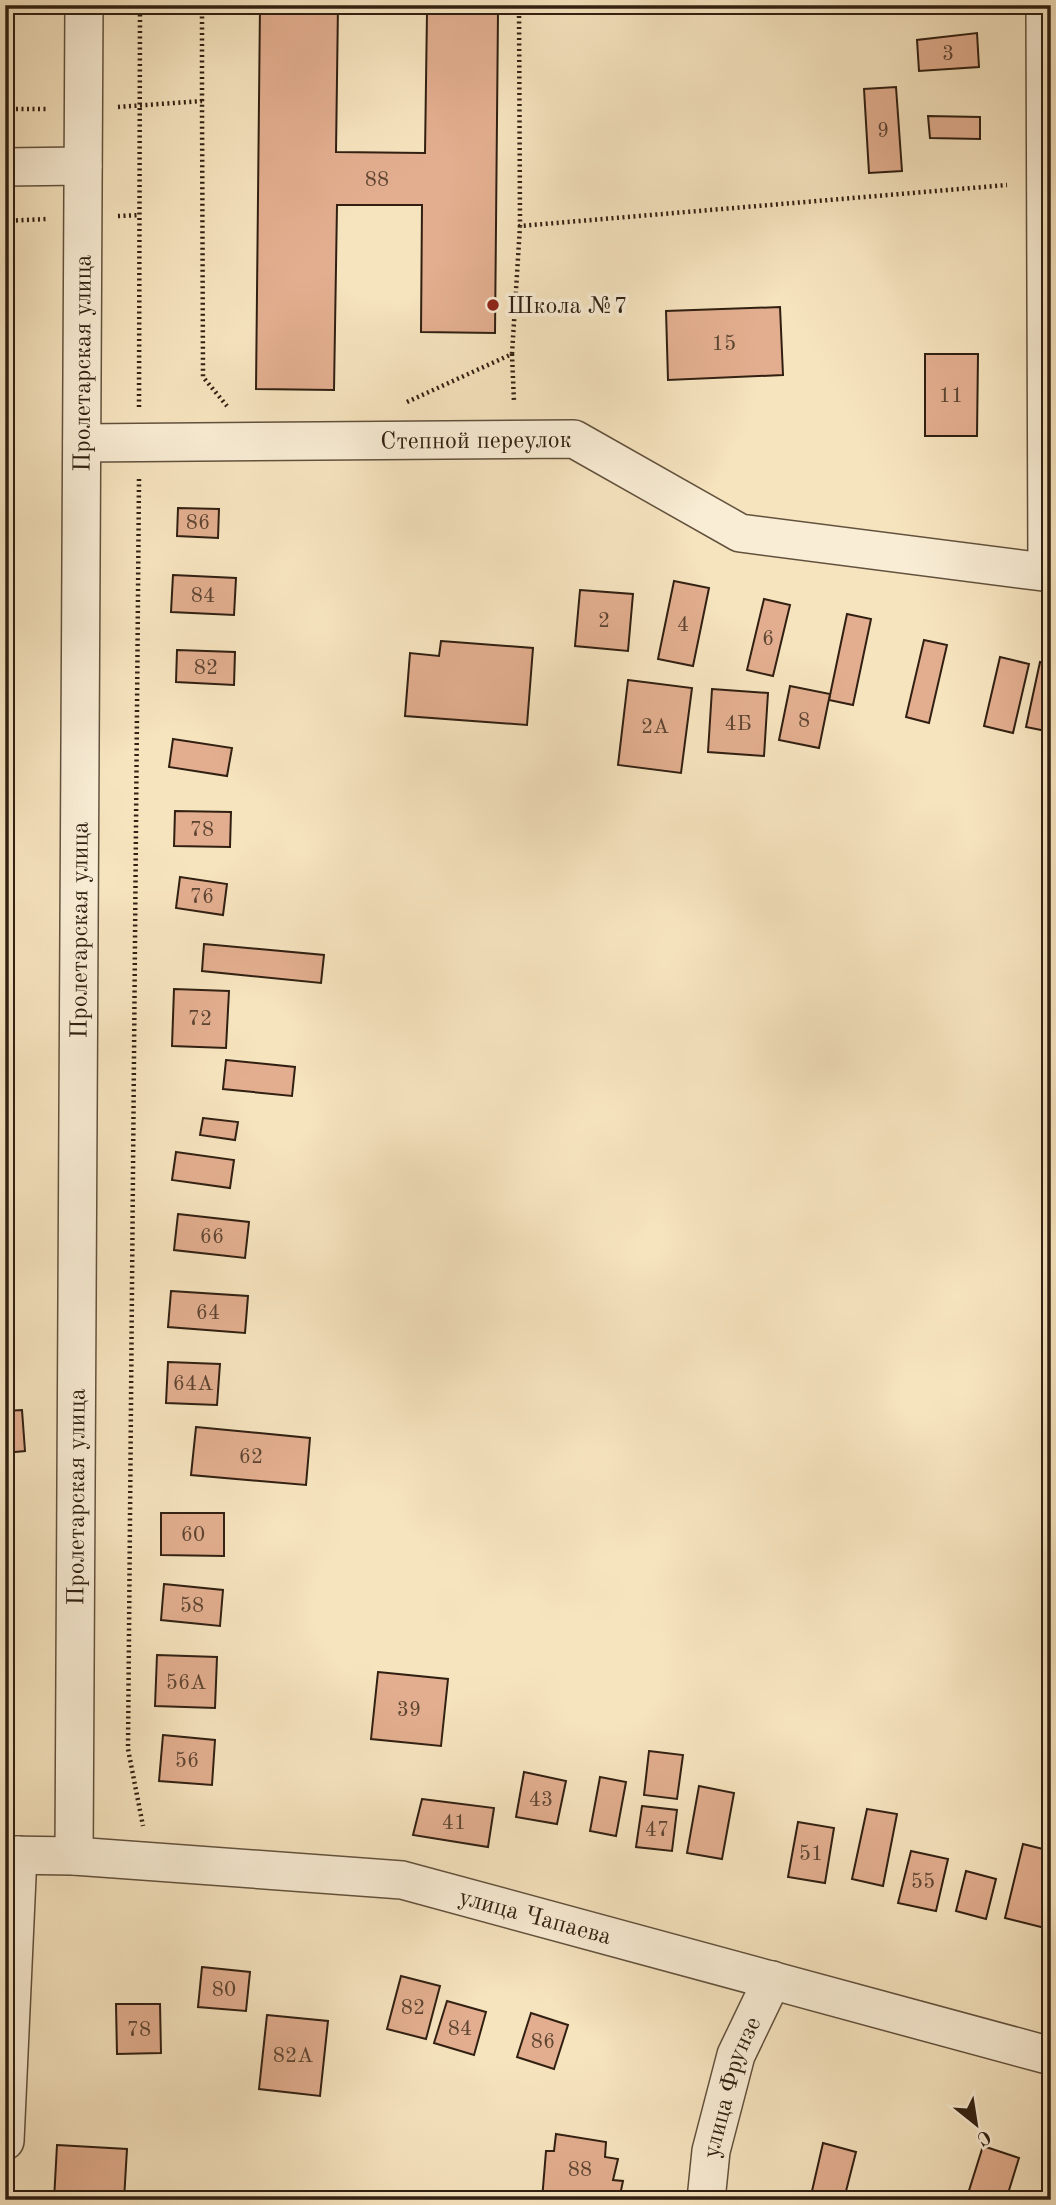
<svg xmlns="http://www.w3.org/2000/svg" width="1056" height="2205" viewBox="0 0 1056 2205" font-family="'Old Standard TT',serif">
  <rect width="100%" height="100%" fill="#f6e4bf"/>
  <filter id="stains"><feTurbulence type="fractalNoise" baseFrequency=".00286" numOctaves="4"/><feColorMatrix values="0 0 0 0 .2 0 0 0 0 .09 0 0 0 0 .02 0 0 0 .5 -.17"/></filter>
  <radialGradient id="worn" r=".72"><stop offset=".6" stop-color="#630" stop-opacity="0"/><stop offset="1" stop-color="#630" stop-opacity=".3"/></radialGradient>
  <!-- building -->
  <g fill="#e2ae8f" stroke="#312012" stroke-width="2">
    <path d="M260,5h78l-2,147 89,1 2,-141h71l-3,321 -74,-1 1,-127h-85l-3,185 -78,-1z"/>
    <path d="M977,33l2,34 -60,4 -2,-31z"/>
    <path d="M896,87l6,84 -33,2 -5,-84z"/>
    <path d="M928,116l52,1v22l-50,-1z"/>
    <path d="M780,307l3,68 -115,5 -2,-69z"/>
    <path d="M925,354h53l-1,82h-52z"/>
    <path d="M178,508l41,1 -1,29 -41,-2z"/>
    <path d="M5,571h3l-1,44h-2z"/>
    <path d="M173,575l63,3 -2,37 -63,-3z"/>
    <path d="M674,581l35,7 -16,78 -35,-7z"/>
    <path d="M580,590l53,4 -5,57 -53,-5z"/>
    <path d="M764,599l26,6 -17,71 -26,-6z"/>
    <path d="M847,614l24,5 -18,86 -24,-5z"/>
    <path d="M924,640l23,5 -18,78 -23,-6z"/>
    <path d="M441,641l92,7 -6,77 -122,-9 5,-63 29,3z"/>
    <path d="M177,650l58,2 -1,33 -58,-3z"/>
    <path d="M1000,657l29,7 -16,69 -29,-7z"/>
    <path d="M1040,662l11,2v68l-25,-5z"/>
    <path d="M628,680l64,8 -11,85 -63,-8z"/>
    <path d="M790,686l40,8 -11,54 -40,-8z"/>
    <path d="M712,689l56,4 -4,63 -56,-4z"/>
    <path d="M173,739l59,9 -5,28 -58,-9z"/>
    <path d="M175,811l56,1 -1,35 -56,-1z"/>
    <path d="M180,877l47,7 -4,31 -47,-7z"/>
    <path d="M204,944l120,11 -3,28 -119,-12z"/>
    <path d="M174,989l55,2 -3,57 -54,-2z"/>
    <path d="M226,1060l69,7 -3,29 -69,-7z"/>
    <path d="M203,1118l35,4 -3,18 -35,-5z"/>
    <path d="M176,1152l58,8 -4,28 -58,-8z"/>
    <path d="M178,1214l71,8 -4,36 -71,-8z"/>
    <path d="M171,1291l77,5 -3,37 -77,-6z"/>
    <path d="M168,1362l52,2 -3,41 -51,-2z"/>
    <path d="M22,1410l3,41 -20,2v-42z"/>
    <path d="M196,1427l114,11 -4,47 -115,-10z"/>
    <path d="M161,1513h63v43l-63,-1z"/>
    <path d="M164,1584l59,6 -3,36 -59,-6z"/>
    <path d="M157,1655l60,2 -2,51 -60,-2z"/>
    <path d="M378,1672l70,7 -7,67 -70,-7z"/>
    <path d="M163,1735l52,5 -3,45 -53,-4z"/>
    <path d="M649,1751l34,4 -6,44 -33,-4z"/>
    <path d="M524,1772l42,9 -9,43 -41,-7z"/>
    <path d="M600,1777l26,5 -10,54 -26,-5z"/>
    <path d="M699,1786l35,7 -12,66 -35,-6z"/>
    <path d="M422,1799l72,9 -6,39 -75,-12z"/>
    <path d="M642,1806l35,4 -5,41 -36,-4z"/>
    <path d="M867,1809l30,5 -14,72 -31,-7z"/>
    <path d="M798,1822l36,6 -9,55 -37,-6z"/>
    <path d="M1023,1844l28,7v53l-6,24 -40,-10z"/>
    <path d="M911,1851l37,8 -12,52 -38,-8z"/>
    <path d="M966,1871l30,8 -10,40 -30,-8z"/>
    <path d="M202,1967l48,5 -4,39 -48,-4z"/>
    <path d="M401,1976l39,10 -14,53 -39,-10z"/>
    <path d="M447,2001l39,11 -12,43 -40,-12z"/>
    <path d="M116,2004h44l1,49 -44,1z"/>
    <path d="M531,2013l37,12 -14,44 -37,-12z"/>
    <path d="M267,2015l61,6 -8,75 -61,-7z"/>
    <path d="M556,2134l50,8 -1,15 13,2 -5,21 10,1 -4,19h-77l4,-49h8z"/>
    <path d="M823,2143l33,9 -12,47 -32,-8z"/>
    <path d="M57,2145l70,4 -3,51h-70z"/>
    <path d="M983,2146l36,12 -13,42h-40z"/>
  </g>
  <g fill="none" stroke-linecap="round" stroke-linejoin="round">
    <defs>
      <g id="minor">
        <path d="M1045,5l2,566"/>
        <path d="M5,167l78,-1"/>
        <path id="s1" d="M82,443l492,-4 166,94 311,40"/>
        <path id="s2" d="M5,1855l69,1 328,24 649,176"/>
        <path id="s3" d="M74,1856l10,-1851"/>
        <path d="M5,2141l13,-286"/>
        <path id="s4" d="M706,2200l5,-49 25,-96 36,-75"/>
      </g>
    </defs>
    <!-- minor casing -->
    <use href="#minor" stroke="#62513d" stroke-width="40"/>
    <!-- path -->
    <g stroke="#312012" stroke-width="4.5" stroke-dasharray="2 3.5" stroke-linecap="butt">
      <path d="M519,5l1,221"/>
      <path d="M202,101v-96"/>
      <path d="M118,107l84,-6 1,276 24,29"/>
      <path d="M5,109h41"/>
      <path d="M118,216l22,-1"/>
      <path d="M5,221l41,-2"/>
      <path d="M512,354l2,48"/>
      <path d="M407,402l105,-48 8,-128 487,-41"/>
      <path d="M139,407l1,-402"/>
      <path d="M139,479l-11,1270 15,77"/>
    </g>
    <!-- minor -->
    <use href="#minor" stroke="#f9edd5" stroke-width="37"/>
  </g>
  <!-- markers -->
  <circle fill="#8f2418" stroke="#f9edd5" stroke-width="2.5" cx="493" cy="305" r="7"/>
  <g text-anchor="middle" stroke-width="7" stroke-linejoin="round" paint-order="stroke">
    <!-- number labels -->
    <g font-size="21" fill="#5d4431">
      <text x="948" y="60">3</text>
      <text x="883" y="137">9</text>
      <text x="377" y="186">88</text>
      <text x="724" y="350">15</text>
      <text x="951" y="402">11</text>
      <text x="198" y="529">86</text>
      <text x="203" y="602">84</text>
      <text x="604" y="627">2</text>
      <text x="683" y="631">4</text>
      <text x="768" y="645">6</text>
      <text x="206" y="674">82</text>
      <text x="804" y="727">8</text>
      <text x="738" y="730">4Б</text>
      <text x="655" y="733">2А</text>
      <text x="202" y="836">78</text>
      <text x="202" y="903">76</text>
      <text x="200" y="1025">72</text>
      <text x="212" y="1243">66</text>
      <text x="208" y="1319">64</text>
      <text x="193" y="1390">64А</text>
      <text x="251" y="1463">62</text>
      <text x="193" y="1541">60</text>
      <text x="192" y="1612">58</text>
      <text x="186" y="1689">56А</text>
      <text x="409" y="1716">39</text>
      <text x="187" y="1767">56</text>
      <text x="541" y="1806">43</text>
      <text x="454" y="1829">41</text>
      <text x="657" y="1836">47</text>
      <text x="811" y="1860">51</text>
      <text x="923" y="1888">55</text>
      <text x="224" y="1996">80</text>
      <text x="413" y="2014">82</text>
      <text x="460" y="2035">84</text>
      <text x="139" y="2036">78</text>
      <text x="543" y="2048">86</text>
      <text x="293" y="2062">82А</text>
      <text x="580" y="2176">88</text>
    </g>
    <!-- poi labels -->
    <g font-size="24" fill="#312012" stroke="#f9edd5" text-anchor="start">
      <text x="507" y="313">Школа №7</text>
    </g>
    <!-- street labels -->
    <g font-size="24" fill="#312012" stroke="#f9edd5">
      <text dy="8" stroke="none"><textPath href="#s3" startOffset="1493">Пролетарская улица</textPath></text>
      <text dy="8" stroke="none"><textPath href="#s1" startOffset="394">Степной переулок</textPath></text>
      <text dy="8" stroke="none"><textPath href="#s3" startOffset="926">Пролетарская улица</textPath></text>
      <text dy="8" stroke="none"><textPath href="#s3" startOffset="359">Пролетарская улица</textPath></text>
      <text dy="8" stroke="none"><textPath href="#s2" startOffset="536">улица Чапаева</textPath></text>
      <text dy="8" stroke="none"><textPath href="#s4" startOffset="116">улица Фрунзе</textPath></text>
    </g>
  </g>
  <!-- margin -->
  <rect width="1056" height="2205" fill="none" stroke="#f6e4bf" stroke-width="28"/>
  <rect x="7" y="7" width="1042" height="2191" fill="none" stroke="#312012" stroke-width="3.5"/>
  <rect x="14" y="14" width="1028" height="2177" fill="none" stroke="#312012" stroke-width="2"/>
  <!-- north arrow -->
  <g transform="translate(976 2124) rotate(150)" stroke="#f9edd5" stroke-width="5" paint-order="stroke">
  <path d="M0-5L12 26L0 18L-12 26Z" fill="#312012"/>
  <text y="-10" font-size="19" font-weight="bold" text-anchor="middle" fill="#312012">С</text>
  </g>
  <rect width="100%" height="100%" filter="url(#stains)"/>
  <rect width="100%" height="100%" fill="url(#worn)"/>
</svg>
